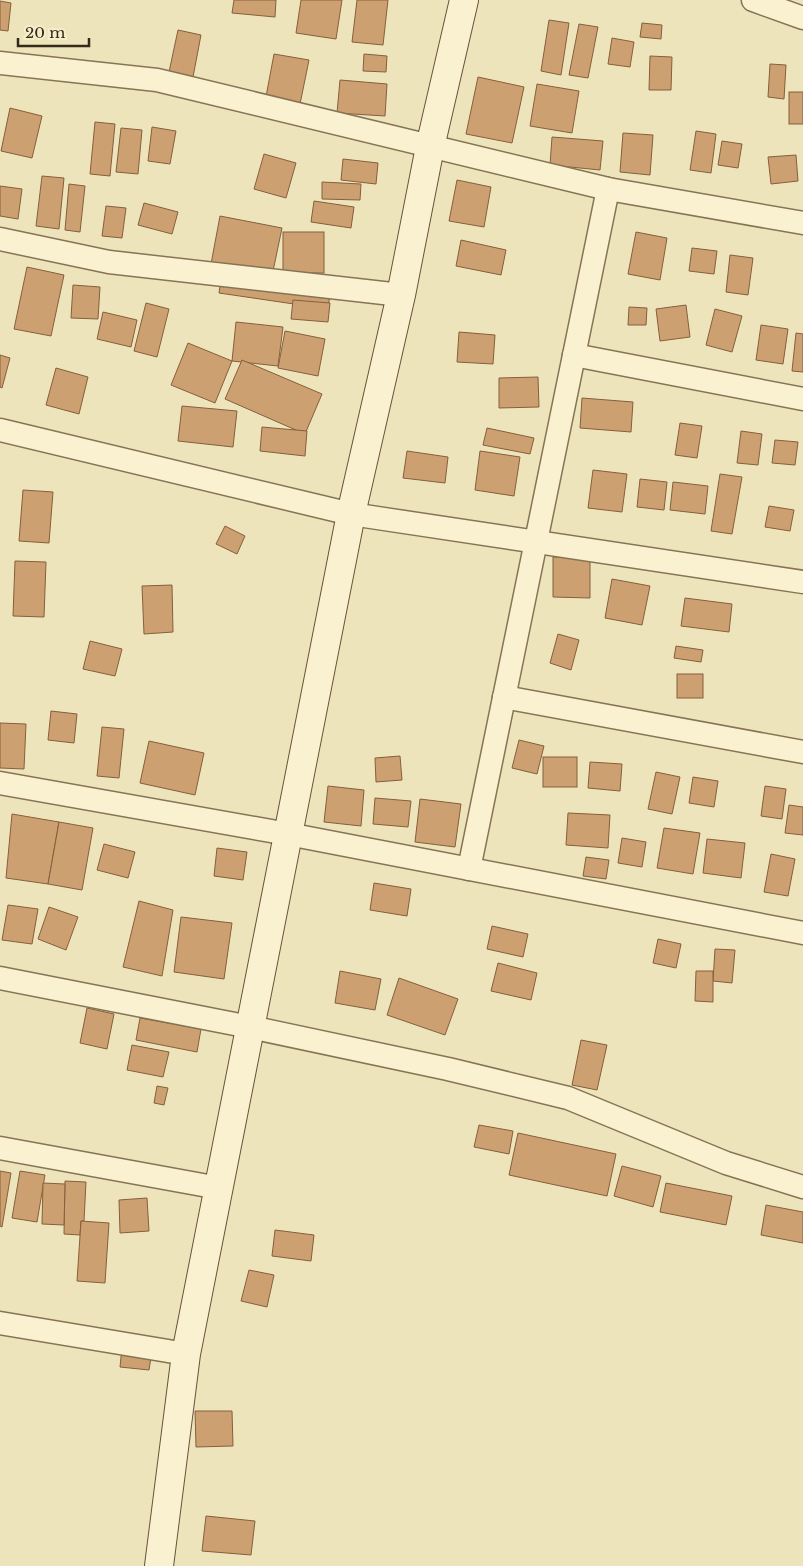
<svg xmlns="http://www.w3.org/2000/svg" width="803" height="1566" viewBox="0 0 803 1566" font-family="'Libre Baskerville',serif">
  <rect width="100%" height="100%" fill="#eee4bc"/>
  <!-- building -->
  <g fill="#cda071" stroke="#855f3b">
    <path d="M234,0h42l-1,17 -43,-4z"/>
    <path d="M301,0h41l-6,39 -40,-6z"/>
    <path d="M357,0h31l-5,45 -31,-3z"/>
    <path d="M0,1l11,2 -3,28 -8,-1z"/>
    <path d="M549,20l20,3 -8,52 -20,-4z"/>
    <path d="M642,23l20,2 -1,14 -21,-2z"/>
    <path d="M579,24l19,3 -10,51 -19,-3z"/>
    <path d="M178,30l23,5 -8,42 -24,-5z"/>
    <path d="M612,38l22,4 -4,25 -22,-3z"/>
    <path d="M274,54l35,6 -10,49 -34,-7z"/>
    <path d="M364,54l23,2 -1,16 -23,-1z"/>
    <path d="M650,56l22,1 -1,33h-22z"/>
    <path d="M770,64l16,1 -2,34 -16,-2z"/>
    <path d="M478,77l46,10 -12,56 -46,-9z"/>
    <path d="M340,80l47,4 -2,32 -48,-3z"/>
    <path d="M537,84l42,7 -7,42 -42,-7z"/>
    <rect x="789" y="92" width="14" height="32"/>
    <path d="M10,108l32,8 -10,42 -31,-7z"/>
    <path d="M95,122l20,2 -5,52 -20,-2z"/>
    <path d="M152,127l24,4 -6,33 -22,-3z"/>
    <path d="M121,128l21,2 -4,44 -22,-2z"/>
    <path d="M696,131l20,3 -5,39 -21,-3z"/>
    <path d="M623,133l30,2 -3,40 -30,-3z"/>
    <path d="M552,137l51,4 -3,29 -50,-5z"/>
    <path d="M722,141l20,3 -4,24 -20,-3z"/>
    <path d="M264,154l32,9 -10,35 -32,-9z"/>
    <path d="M796,155l2,26 -27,3 -3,-27z"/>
    <path d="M343,159l35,4 -2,21 -35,-4z"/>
    <path d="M42,176l22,2 -5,51 -23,-3z"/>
    <path d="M457,180l34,7 -7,40 -35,-6z"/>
    <path d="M322,182l39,2 -1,16 -38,-1z"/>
    <path d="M69,184l16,2 -5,46 -15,-2z"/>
    <path d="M0,186l22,3 -4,30 -18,-3z"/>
    <path d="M314,201l40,6 -3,21 -40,-6z"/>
    <path d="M144,203l34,9 -6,22 -34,-9z"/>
    <path d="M106,206l20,2 -4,30 -20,-2z"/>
    <path d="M220,216l62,12 -10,48 -61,-12z"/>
    <rect x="283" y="232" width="41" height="41"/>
    <path d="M636,232l31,6 -7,42 -32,-6z"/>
    <path d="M461,240l45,10 -5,25 -45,-9z"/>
    <path d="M692,248l25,3 -3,23 -25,-3z"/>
    <path d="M730,255l23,3 -5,37 -22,-3z"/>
    <path d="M223,264l109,15 -4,30 -109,-16z"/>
    <path d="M27,267l37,8 -13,61 -37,-7z"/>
    <path d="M73,285l27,2 -2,32 -27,-1z"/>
    <path d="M293,300l37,3 -2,19 -37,-3z"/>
    <path d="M146,303l23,6 -12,48 -23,-6z"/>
    <path d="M686,305l4,32 -30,4 -4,-32z"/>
    <path d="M629,307l18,1 -1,17h-18z"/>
    <path d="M715,309l27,7 -10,36 -26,-7z"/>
    <path d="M103,312l34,8 -6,27 -34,-8z"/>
    <path d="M236,322l47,5 -5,39 -46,-5z"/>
    <path d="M761,325l27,4 -5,35 -27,-4z"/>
    <path d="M285,331l40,8 -7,37 -40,-8z"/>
    <path d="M459,332l36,3 -2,29 -36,-2z"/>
    <path d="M796,333l7,1v38l-11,-1z"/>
    <path d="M188,343l44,18 -17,42 -44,-18z"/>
    <path d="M0,355l10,3 -8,30 -2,-1z"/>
    <path d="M242,360l80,34 -17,40 -80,-35z"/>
    <path d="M56,368l32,9 -9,37 -33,-9z"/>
    <path d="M538,377l1,30 -40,1v-30z"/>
    <path d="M582,398l51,4 -2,30 -51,-4z"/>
    <path d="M182,406l55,5 -4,36 -55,-6z"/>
    <path d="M680,423l22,3 -5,32 -22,-3z"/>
    <path d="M262,427l45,4 -2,25 -45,-5z"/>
    <path d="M487,428l47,10 -4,16 -47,-9z"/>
    <path d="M741,431l21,3 -4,31 -21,-2z"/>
    <path d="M775,440l23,2 -3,23 -23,-2z"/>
    <path d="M407,451l41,6 -3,26 -42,-5z"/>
    <path d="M480,451l40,6 -6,39 -39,-6z"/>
    <path d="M593,470l34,4 -5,38 -34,-4z"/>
    <path d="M720,474l22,3 -10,57 -21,-3z"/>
    <path d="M640,479l27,3 -3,28 -27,-3z"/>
    <path d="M673,482l35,4 -3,28 -35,-4z"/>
    <path d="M23,490l30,2 -4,51 -30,-2z"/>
    <path d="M769,506l25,4 -4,21 -25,-4z"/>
    <path d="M225,526l20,10 -8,18 -21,-10z"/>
    <path d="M553,557l37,1v40l-37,-1z"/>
    <path d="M15,561l31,1 -2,55 -31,-1z"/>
    <path d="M612,579l38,7 -8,39 -37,-7z"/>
    <path d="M172,585l1,47 -29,2 -2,-48z"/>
    <path d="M685,598l47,6 -3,28 -48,-6z"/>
    <path d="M558,634l21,6 -8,30 -21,-7z"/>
    <path d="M90,641l32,8 -7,27 -32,-7z"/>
    <path d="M676,646l27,4 -2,12 -27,-4z"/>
    <rect x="677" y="674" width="26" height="24"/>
    <path d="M51,711l26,3 -3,29 -26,-3z"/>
    <path d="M0,723l26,1 -2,45 -24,-1z"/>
    <path d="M102,727l22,2 -5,49 -22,-2z"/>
    <path d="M519,740l25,6 -7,28 -25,-6z"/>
    <path d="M149,741l55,12 -9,42 -55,-12z"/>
    <path d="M400,756l2,24 -26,2 -1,-24z"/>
    <rect x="543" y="757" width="34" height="30"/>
    <path d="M590,762l32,2 -2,27 -32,-3z"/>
    <path d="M656,772l24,5 -8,37 -24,-5z"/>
    <path d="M693,777l25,4 -4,26 -25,-4z"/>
    <path d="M328,786l36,4 -3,36 -37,-4z"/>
    <path d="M765,786l21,3 -4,30 -21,-3z"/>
    <path d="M375,798l36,3 -3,26 -35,-3z"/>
    <path d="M420,799l41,5 -6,43 -40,-5z"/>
    <path d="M789,805l14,2v28l-18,-2z"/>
    <path d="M568,813l42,2 -2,33 -42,-3z"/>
    <path d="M12,814l47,8 -11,62 -42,-6z"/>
    <path d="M59,822l34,6 -11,62 -34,-6z"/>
    <path d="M664,828l36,5 -7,41 -36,-6z"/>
    <path d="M622,838l24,4 -4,25 -24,-4z"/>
    <path d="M707,839l38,4 -4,35 -38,-5z"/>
    <path d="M104,844l31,8 -7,26 -31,-8z"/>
    <path d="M217,848l30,4 -4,28 -29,-4z"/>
    <path d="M771,854l24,5 -7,37 -24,-4z"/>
    <path d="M586,857l23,3 -3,19 -23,-3z"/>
    <path d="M374,883l37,6 -4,27 -37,-6z"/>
    <path d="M139,901l34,9 -11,66 -39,-9z"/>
    <path d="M8,905l30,4 -6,35 -30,-4z"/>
    <path d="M49,907l29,10 -12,33 -28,-11z"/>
    <path d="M181,917l51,6 -8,56 -50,-7z"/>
    <path d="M492,926l36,8 -5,23 -36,-8z"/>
    <path d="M658,939l23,5 -5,24 -23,-5z"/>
    <path d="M715,949l20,1 -3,33 -19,-2z"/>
    <path d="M498,963l39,10 -6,27 -40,-9z"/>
    <path d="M340,971l41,8 -6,31 -40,-7z"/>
    <path d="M696,971h17v31l-18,-1z"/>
    <path d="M399,978l59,21 -13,36 -58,-20z"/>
    <path d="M87,1008l27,6 -7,35 -27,-6z"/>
    <path d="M140,1018l61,11 -4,23 -61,-12z"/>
    <path d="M581,1040l26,5 -10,45 -25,-5z"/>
    <path d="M132,1045l37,7 -6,25 -36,-7z"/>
    <path d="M157,1086l11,2 -4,17 -10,-2z"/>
    <path d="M479,1125l34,6 -4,23 -35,-7z"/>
    <path d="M518,1133l98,21 -9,42 -98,-21z"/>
    <path d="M622,1166l39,10 -8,31 -39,-11z"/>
    <path d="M0,1171l11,2 -9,54 -2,-1z"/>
    <path d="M20,1171l25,4 -8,47 -25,-4z"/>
    <path d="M65,1181l21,1 -2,39h-3l-1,14 -16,-1z"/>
    <path d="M43,1183l22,1 -1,41 -22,-1z"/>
    <path d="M666,1183l66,13 -6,29 -66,-13z"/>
    <path d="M147,1198l2,33 -29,2 -1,-33z"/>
    <path d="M766,1205l37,7v31l-42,-8z"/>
    <path d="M81,1221l28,2 -4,60 -28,-2z"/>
    <path d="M275,1230l39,5 -3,26 -39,-5z"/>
    <path d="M249,1270l25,5 -7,32 -26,-6z"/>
    <path d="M122,1347l30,4 -3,19 -29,-3z"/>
    <path d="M195,1411h37l1,35 -37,1z"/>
    <path d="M206,1516l49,5 -4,34 -49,-4z"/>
  </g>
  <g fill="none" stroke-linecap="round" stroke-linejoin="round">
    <defs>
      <g id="street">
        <path d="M753,0l50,18"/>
        <path d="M0,63l157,17 451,109 195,34"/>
        <path d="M0,239l109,23 292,33"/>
        <path d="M574,355l229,44"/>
        <path d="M0,430l351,84 452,68"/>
        <path d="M504,697l299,55"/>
        <path d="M0,783l288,51 515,99"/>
        <path d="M469,869l139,-680"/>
        <path d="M0,978l250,49 198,42 120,29 158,65 77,24"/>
        <path d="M0,1148l219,40"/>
        <path d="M0,1323l186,31"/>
      </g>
      <path id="secondary" d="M159,1566l27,-212 165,-840 50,-219 29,-148 34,-147"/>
    </defs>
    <!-- street casing -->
    <use href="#street" stroke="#867455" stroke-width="25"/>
    <!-- secondary casing -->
    <use href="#secondary" stroke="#675439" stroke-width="30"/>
    <!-- street -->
    <use href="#street" stroke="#f9f1cf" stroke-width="22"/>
    <!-- secondary -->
    <use href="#secondary" stroke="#f9f1cf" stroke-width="28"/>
  </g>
  <!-- scale -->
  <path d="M18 38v8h71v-8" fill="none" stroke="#342a1b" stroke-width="2.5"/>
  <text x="25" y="38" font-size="15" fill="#342a1b" stroke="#f6edcb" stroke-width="4" paint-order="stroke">20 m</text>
</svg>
